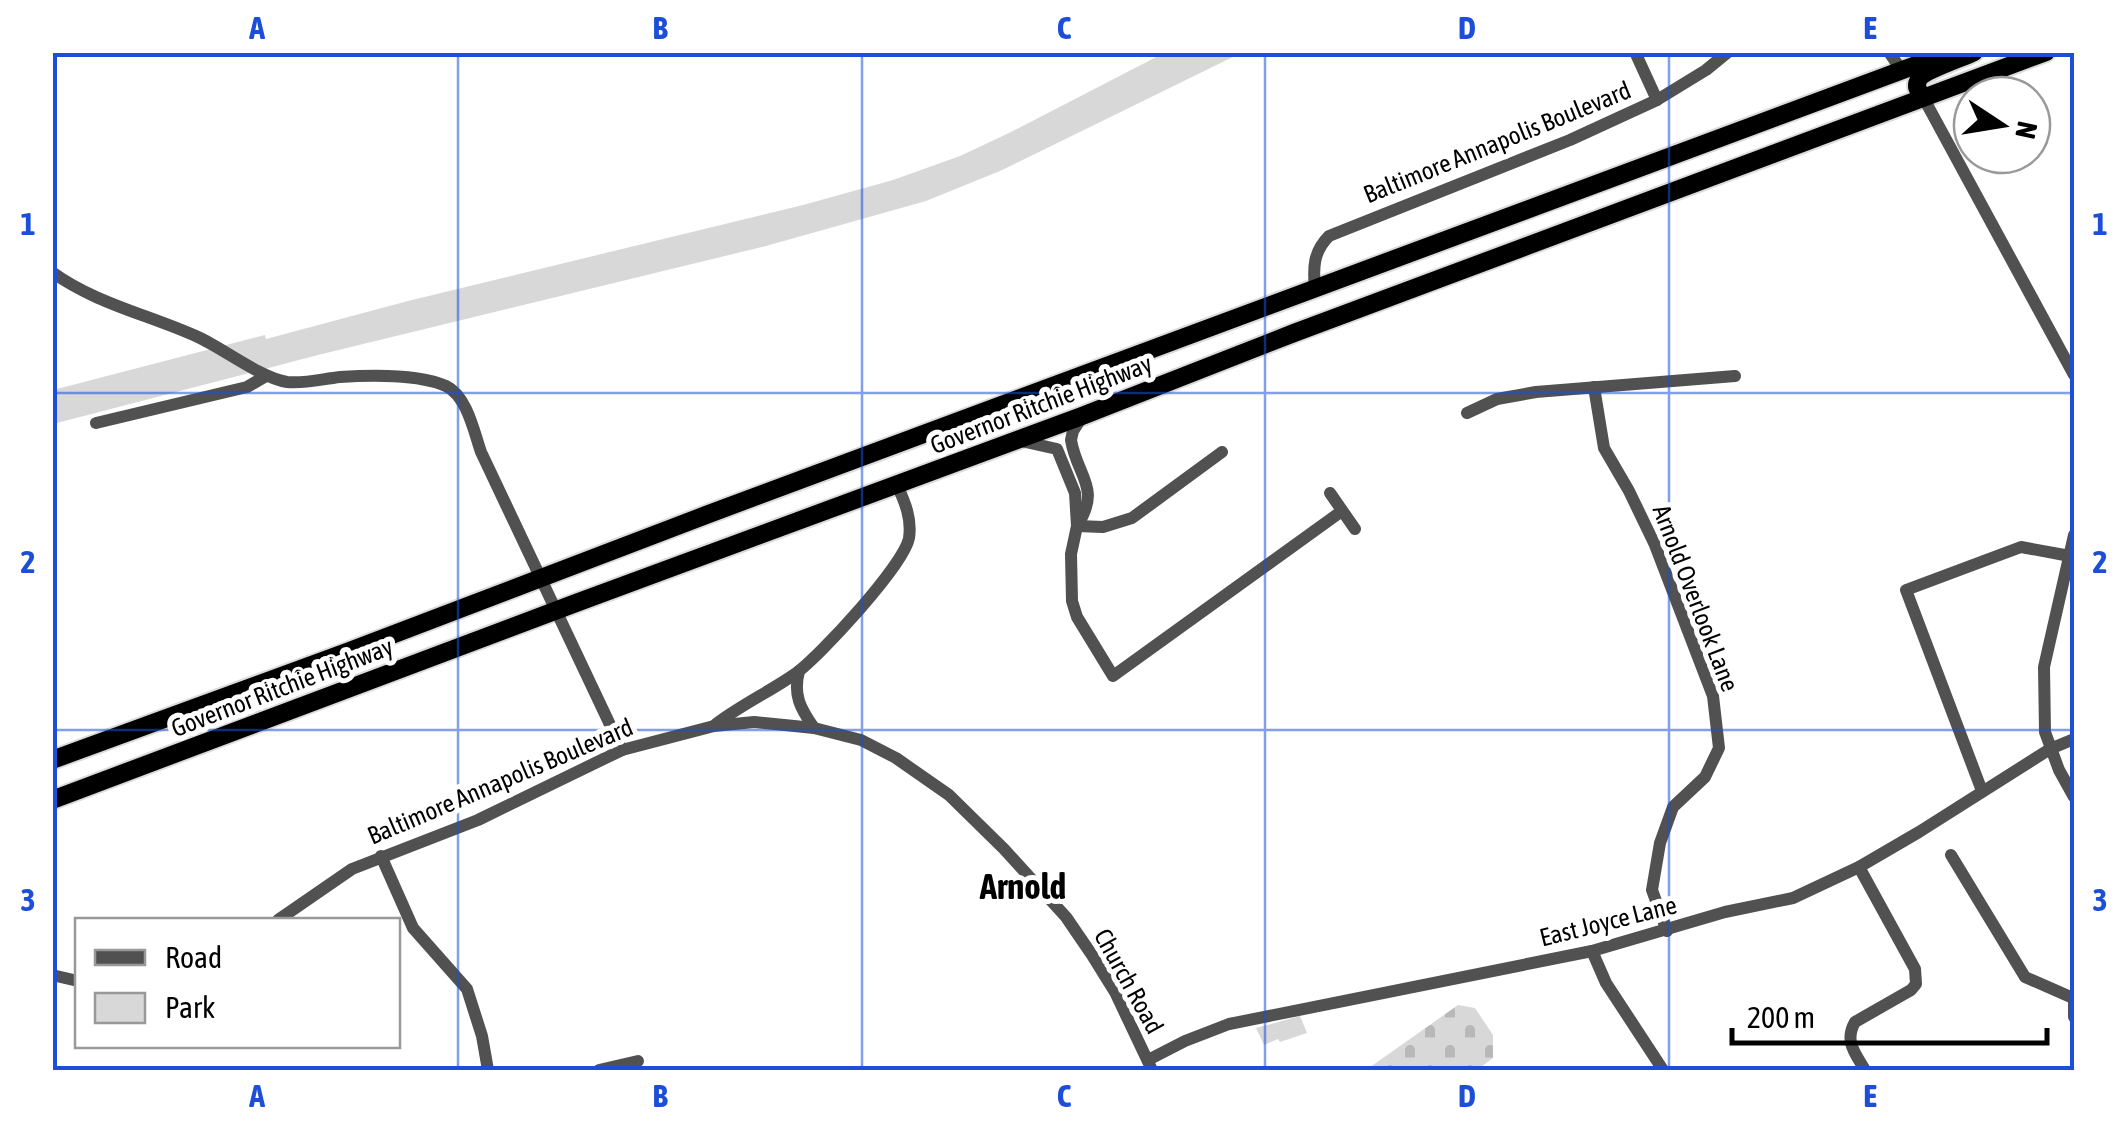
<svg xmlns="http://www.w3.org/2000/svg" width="2127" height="1123" viewBox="0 0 2127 1123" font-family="'Asap Condensed',sans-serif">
  <defs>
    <pattern id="cemetery-stones" width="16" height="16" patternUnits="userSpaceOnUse" patternTransform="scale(2.5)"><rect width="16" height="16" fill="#d8d8d8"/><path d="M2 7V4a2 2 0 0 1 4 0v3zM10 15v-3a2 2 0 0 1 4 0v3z" fill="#b8b8b8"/></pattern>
  </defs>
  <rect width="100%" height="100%" fill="#fff"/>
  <!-- green -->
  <g fill="#d8d8d8">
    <path d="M1164,53h77l-241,118 -74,30 -160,45 -448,109 -265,69v-34l212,-55 1,4 142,-38 395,-96 90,-25 67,-24 49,-23z"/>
    <path d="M1300,1016l7,17 -27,9 -2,-3 -14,6 -8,-17z"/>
  </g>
  <!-- cemetery -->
  <path fill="url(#cemetery-stones)" d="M1458,1005l17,3 18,27v23l-16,12h-111z"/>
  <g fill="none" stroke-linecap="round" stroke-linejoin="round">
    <defs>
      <g id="highway">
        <path d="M1923,97c-4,-6 -8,-9 -5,-16 3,-10 45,-23 56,-29"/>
        <path d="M52,760l295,-108 359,-137 1245,-463"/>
        <path d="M52,800l524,-197 506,-187 212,-83 752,-281"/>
      </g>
    </defs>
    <!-- highway casing -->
    <use href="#highway" stroke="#dbdbdb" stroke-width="22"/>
    <!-- minor -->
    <g stroke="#515151" stroke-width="12">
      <path d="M1635,52l22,48"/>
      <path d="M1889,52l13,19"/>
      <path d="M1923,97l151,278"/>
      <path d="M52,272c44,32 98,43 146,65 26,12 63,41 89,45 17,2 35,-3 53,-5 29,-2 79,-3 106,9 21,10 28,46 35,66l141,298"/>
      <path d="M1315,290c-2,-22 -2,-38 14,-54l241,-96 87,-40 49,-30 22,-18"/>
      <path d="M1594,387l10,61 25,43 26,54 58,151 6,52 -14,29 -32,30 -13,36 -8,47 15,41"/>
      <path d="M1467,413l30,-14 39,-7 199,-16"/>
      <path d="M96,423l151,-36 19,-11"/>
      <path d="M1021,441l36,8 18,44 2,33 -6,28 1,47 5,16 36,59 229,-165"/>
      <path d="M1330,493l25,36"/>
      <path d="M1077,526l26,1 29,-9 90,-66"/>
      <path d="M1077,526c25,-39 0,-49 -6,-86l2,-9 9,-14"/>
      <path d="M2074,535l-30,132 1,65 14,38 15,27"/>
      <path d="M799,671c-6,24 1,37 15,57"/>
      <path d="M716,724c25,-19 53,-32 79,-50 25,-18 109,-109 114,-136 3,-19 -4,-36 -12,-53"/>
      <path d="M1982,791l-76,-201 115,-43 49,9"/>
      <path d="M1951,855l74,122 48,21"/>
      <path d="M381,856l32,72 54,61 15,47 6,34"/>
      <path d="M1859,867l56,102 1,15 -5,6 -56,32c-11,19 0,31 10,48"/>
      <path d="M278,920l74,-51 126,-49 144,-70 92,-24 40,-4 60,6 47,12 35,18 53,37 55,54 62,68 26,38 23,37 37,78"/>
      <path d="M1592,951l14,32 57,87"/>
      <path d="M52,975l26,6"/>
      <path d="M2074,995v22"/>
      <path d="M1148,1060l37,-19 44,-17 363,-73 133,-39 68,-14 66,-31 60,-35 131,-83 24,-10"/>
      <path d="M599,1070l39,-9"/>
    </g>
    <!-- highway -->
    <use href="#highway" stroke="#000" stroke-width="18"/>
  </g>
  <!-- grid -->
  <path fill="none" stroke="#1d4ed8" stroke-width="2.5" stroke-opacity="0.55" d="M458,52v1018M862,52v1018M1265,52v1018M1669,52v1018M52,393h2022M52,730h2022"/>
  <g text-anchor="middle" stroke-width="10" stroke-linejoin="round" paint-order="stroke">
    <!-- street labels -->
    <g font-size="25" fill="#000" stroke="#fff">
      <text transform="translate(1497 142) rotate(-22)" y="9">Baltimore Annapolis Boulevard</text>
      <text transform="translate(1041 404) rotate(-21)" y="9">Governor Ritchie Highway</text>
      <text transform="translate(1696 598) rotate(69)" y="9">Arnold Overlook Lane</text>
      <text transform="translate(282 687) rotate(-21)" y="9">Governor Ritchie Highway</text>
      <text transform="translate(500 781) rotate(-23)" y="9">Baltimore Annapolis Boulevard</text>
      <text transform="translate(1608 921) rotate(-14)" y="9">East Joyce Lane</text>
      <text transform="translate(1129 981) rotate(61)" y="9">Church Road</text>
    </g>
    <!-- district labels -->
    <g font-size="35" font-weight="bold" fill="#000" stroke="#fff">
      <text x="1023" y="899">Arnold</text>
    </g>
  </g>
  <!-- border -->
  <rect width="2127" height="1123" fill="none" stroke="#ffffff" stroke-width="110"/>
  <!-- legend -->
  <rect x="75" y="918" width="325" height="130" fill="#ffffff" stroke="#999999" stroke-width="2.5"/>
  <rect x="95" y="950" width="50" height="15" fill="#515151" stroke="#999999" stroke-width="2.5"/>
  <text x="165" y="968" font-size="30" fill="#000000">Road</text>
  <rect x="95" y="993" width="50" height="30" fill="#d8d8d8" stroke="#999999" stroke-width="2.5"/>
  <text x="165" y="1018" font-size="30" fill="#000000">Park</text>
  <!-- north arrow -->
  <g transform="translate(2002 125) rotate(102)"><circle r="48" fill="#ffffff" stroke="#999999" stroke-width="2.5"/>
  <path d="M0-8L18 38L0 25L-18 38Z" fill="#000000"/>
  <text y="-15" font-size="28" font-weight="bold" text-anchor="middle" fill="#000000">N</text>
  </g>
  <!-- scale -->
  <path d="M1732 1028v15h315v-15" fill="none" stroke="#000000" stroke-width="5"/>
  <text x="1747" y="1028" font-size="30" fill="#000000" stroke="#ffffff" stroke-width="8" paint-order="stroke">200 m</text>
  <rect x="55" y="55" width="2017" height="1013" fill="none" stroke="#1d4ed8" stroke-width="4"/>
  <g font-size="32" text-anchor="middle" font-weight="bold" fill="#1d4ed8">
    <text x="257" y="39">A</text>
    <text x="660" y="39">B</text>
    <text x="1064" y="39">C</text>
    <text x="1467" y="39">D</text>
    <text x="1870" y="39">E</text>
    <text x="28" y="235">1</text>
    <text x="2100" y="235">1</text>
    <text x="28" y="573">2</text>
    <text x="2100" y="573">2</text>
    <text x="28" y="911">3</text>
    <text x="2100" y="911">3</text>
    <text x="257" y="1107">A</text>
    <text x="660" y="1107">B</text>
    <text x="1064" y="1107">C</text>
    <text x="1467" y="1107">D</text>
    <text x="1870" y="1107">E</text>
  </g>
</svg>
